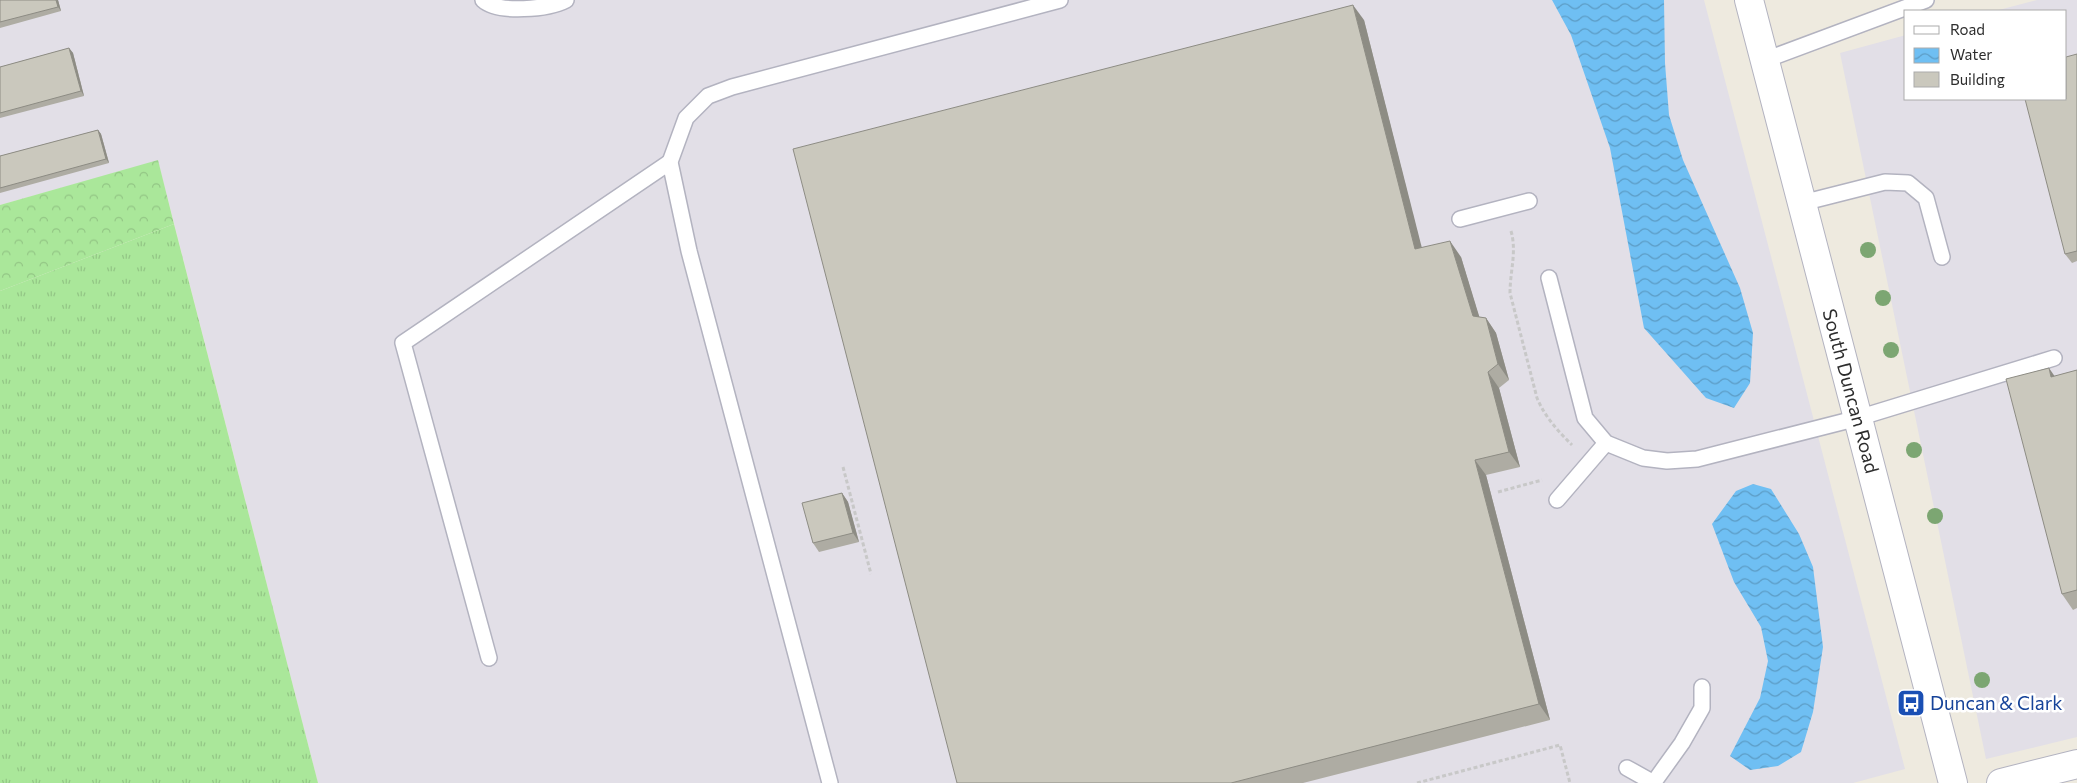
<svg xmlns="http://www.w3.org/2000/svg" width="2077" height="783" viewBox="0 0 2077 783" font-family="Commissioner,sans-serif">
  <defs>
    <pattern id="grass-tufts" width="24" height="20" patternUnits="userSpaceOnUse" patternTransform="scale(1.25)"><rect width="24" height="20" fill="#aae79a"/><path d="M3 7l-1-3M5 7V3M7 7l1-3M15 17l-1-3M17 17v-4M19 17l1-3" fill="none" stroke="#93c685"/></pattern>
    <pattern id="forest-crowns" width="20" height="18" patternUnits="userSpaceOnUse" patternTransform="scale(1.25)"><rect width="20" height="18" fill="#aae79a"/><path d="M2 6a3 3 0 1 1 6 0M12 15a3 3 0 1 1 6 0" fill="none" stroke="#93c685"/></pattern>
    <pattern id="water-waves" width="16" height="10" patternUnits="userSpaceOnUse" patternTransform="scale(1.25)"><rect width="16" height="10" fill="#6fbff3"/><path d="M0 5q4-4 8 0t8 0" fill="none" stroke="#5c9cc5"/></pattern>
  </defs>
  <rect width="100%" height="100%" fill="#eeeadf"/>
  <!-- industrial -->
  <g fill="#e2dfe7">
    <path d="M0,0h1704l201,769 -52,14h-1535l-160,-622 -158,44z"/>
    <path d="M2037,0h40v737l-91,22 -146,-706 66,-18v64h160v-88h-71z"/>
  </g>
  <!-- grass -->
  <path fill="url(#grass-tufts)" d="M174,224l144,559h-318v-492z"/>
  <!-- forest -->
  <path fill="url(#forest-crowns)" d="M158,160l16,64 -174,67v-86z"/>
  <!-- water -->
  <g fill="url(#water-waves)">
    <path d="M1552,0h112l1,63 4,52 14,45 57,128 13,45 -3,50 -16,25 -28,-10 -62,-70 -34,-180 -39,-113z"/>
    <path d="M1753,484l18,5 28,45 14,33 10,80 -10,65 -12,40 -23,14 -28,4 -20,-14 30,-58 8,-37 -7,-34 -27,-45 -22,-58 24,-33z"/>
  </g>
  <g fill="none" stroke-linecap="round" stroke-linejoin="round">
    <defs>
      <g id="service">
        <path d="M483,0c15,14 66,9 83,0"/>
        <path d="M1765,60l161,-60"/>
        <path d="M1802,203l83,-21 23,1 18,15 16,59"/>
        <path d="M1460,219l69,-18"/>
        <path d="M1549,278l36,140 21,25 37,15 24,3 30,-2 161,-41 196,-60"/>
        <path d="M1557,500l49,-57"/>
        <path d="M489,658l-86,-315 267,-181"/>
        <path d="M1627,768l27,15"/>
        <path d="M1654,782l28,-39 20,-35v-21"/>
        <path d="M830,783l-141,-532 -19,-89 16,-44 22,-22 24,-9 328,-87"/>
      </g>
      <path id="minor" d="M2001,783l76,-19"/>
      <path id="secondary" d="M1749,0l204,783"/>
    </defs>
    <!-- service casing -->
    <use href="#service" stroke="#b3b3c0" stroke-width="18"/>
    <!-- minor casing -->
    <use href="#minor" stroke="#b3b3c0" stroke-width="30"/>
    <!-- secondary casing -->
    <use href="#secondary" stroke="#b3b3c0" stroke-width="30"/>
    <!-- path -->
    <g stroke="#c8c8c8" stroke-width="3" stroke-dasharray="4 2.5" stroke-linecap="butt">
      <path d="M1511,231c6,21 -1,40 -1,62l27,105c8,19 21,33 35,47"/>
      <path d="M843,467l28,107"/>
      <path d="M1498,492l44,-12"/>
      <path d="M1417,783l143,-38 10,38"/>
    </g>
    <!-- service -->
    <use href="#service" stroke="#fff" stroke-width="15"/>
    <!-- minor -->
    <use href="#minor" stroke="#fff" stroke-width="28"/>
    <!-- secondary -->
    <use href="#secondary" stroke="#fff" stroke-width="28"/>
  </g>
  <!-- trees -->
  <g fill="#7ca672">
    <circle cx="1868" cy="250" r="8"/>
    <circle cx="1883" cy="298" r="8"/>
    <circle cx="1891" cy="350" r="8"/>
    <circle cx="1914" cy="450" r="8"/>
    <circle cx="1935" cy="516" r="8"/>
    <circle cx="1982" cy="680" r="8"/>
  </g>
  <!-- wall -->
  <g fill="#aeaca3">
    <path d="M0,0h58l3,11 -61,17z"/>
    <path d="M1364,20l57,227 40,10 18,60 7,1 10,15 13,47 -10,8 21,79 -34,8 64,245 -247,63h-346z"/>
    <path d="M69,48l4,5 11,43 -84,22v-51z"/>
    <path d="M2077,54v207l-5,2 -7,-9z"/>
    <path d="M98,130l3,4 8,29 -109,30v-37z"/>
    <path d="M2077,370v238l-4,2 -11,-16 -7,-218z"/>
    <path d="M842,493l6,9 11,40 -40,10 -6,-9z"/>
  </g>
  <!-- shaded-wall -->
  <g fill="#8d8c84">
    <path d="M56,0h2l3,11 -3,-4z"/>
    <path d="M1353,5l11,15 62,244 -11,-15z"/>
    <path d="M69,48l4,5 11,43 -3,-5z"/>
    <path d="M98,130l3,4 8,29 -3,-4z"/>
    <path d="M1450,241l11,16 23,75 -11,-16z"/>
    <path d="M1486,318l10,15 13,47 -11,-16z"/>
    <path d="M2049,368l11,16 -9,-7z"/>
    <path d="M1488,372l11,16 21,79 -11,-15z"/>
    <path d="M1475,460l11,15 64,245 -11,-16z"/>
    <path d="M842,493l6,9 11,40 -6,-9z"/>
  </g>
  <!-- building -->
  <g fill="#cac8bd" stroke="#8d8c84">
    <path d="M0,0h56l2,7 -58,15z"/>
    <path d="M1353,5l62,244 35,-8 23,75 13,2 12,46 -10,8 21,80 -34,8 64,244 -308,79h-274l-164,-634z"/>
    <path d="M69,48l12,43 -81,22v-46z"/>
    <path d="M2077,54v197l-12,3 -40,-155h41v-42z"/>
    <path d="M98,130l8,29 -106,29v-32z"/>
    <path d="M2049,368l2,9 26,-7v220l-15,4 -56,-215z"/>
    <path d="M842,493l11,40 -40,10 -11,-40z"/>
  </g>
  <!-- icons -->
  <defs>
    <symbol id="bus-square" viewBox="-11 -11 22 22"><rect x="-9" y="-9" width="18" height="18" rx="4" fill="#1a4fb4" stroke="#fff"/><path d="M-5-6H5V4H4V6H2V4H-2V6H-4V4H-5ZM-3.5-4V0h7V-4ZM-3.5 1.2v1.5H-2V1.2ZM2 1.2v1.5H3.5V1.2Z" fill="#fff"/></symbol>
  </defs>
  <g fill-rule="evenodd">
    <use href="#bus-square" x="1895" y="687" width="32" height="32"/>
  </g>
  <g text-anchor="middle" stroke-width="5" stroke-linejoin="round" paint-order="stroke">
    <!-- street labels -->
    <g font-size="19" fill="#2d2d2d" stroke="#fff">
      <text transform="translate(1851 391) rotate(75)" y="7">South Duncan Road</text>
    </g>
    <!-- transit labels -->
    <g font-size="19" fill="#164399" stroke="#fff" text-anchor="start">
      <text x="1930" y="710">Duncan &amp; Clark</text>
    </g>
  </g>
  <!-- legend -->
  <rect x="1904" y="10" width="162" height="90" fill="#ffffff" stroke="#ababab"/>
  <rect x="1914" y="26" width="25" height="8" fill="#ffffff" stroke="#ababab"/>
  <text x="1950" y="35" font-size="15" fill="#2d2d2d">Road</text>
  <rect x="1914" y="48" width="25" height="15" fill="url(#water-waves)" stroke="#ababab"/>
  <text x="1950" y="60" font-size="15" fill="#2d2d2d">Water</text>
  <rect x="1914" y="72" width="25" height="15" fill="#cac8bd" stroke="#ababab"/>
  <text x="1950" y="85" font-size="15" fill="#2d2d2d">Building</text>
</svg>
